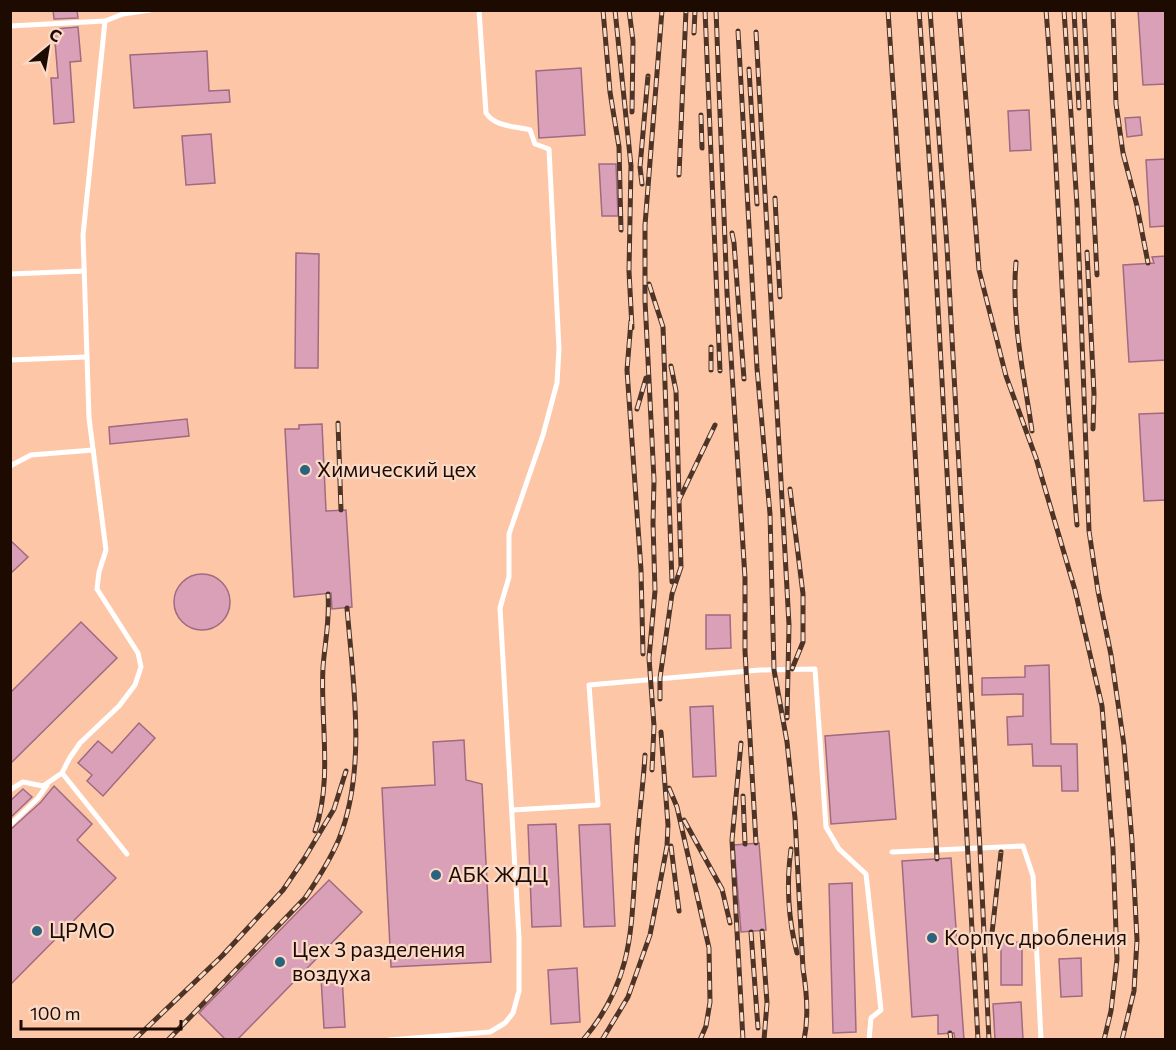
<svg xmlns="http://www.w3.org/2000/svg" width="1176" height="1050" viewBox="0 0 1176 1050" font-family="Commissioner,sans-serif">
  <rect width="100%" height="100%" fill="#fdc7a7"/>
  <!-- building -->
  <g fill="#daa0b8" stroke="#a06a81" stroke-width="1.5">
    <path d="M53,10h24l1,8 -24,1z"/>
    <path d="M1138,10h28v74l-23,1z"/>
    <path d="M78,27l3,34 -11,1 4,60 -20,2 -3,-46h7l-4,-49z"/>
    <path d="M207,51l2,40 20,-1 1,12 -96,6 -4,-53z"/>
    <path d="M581,68l4,67 -46,3 -3,-67z"/>
    <path d="M1029,110l2,40 -21,1 -2,-40z"/>
    <path d="M1140,117l2,18 -15,2 -2,-19z"/>
    <path d="M211,134l4,49 -29,2 -4,-49z"/>
    <path d="M1166,159v67l-16,1 -4,-67z"/>
    <path d="M599,164h17l2,52h-16z"/>
    <path d="M296,253l23,1 -1,114h-23z"/>
    <path d="M1166,256v104l-37,2 -6,-97 31,-2 -2,-6z"/>
    <path d="M1166,413v87l-22,1 -5,-87z"/>
    <path d="M187,419l2,17 -79,8 -1,-17z"/>
    <path d="M322,424l4,87 20,-1 6,97 -20,2 -1,-16 -37,4 -9,-168h14v-4z"/>
    <path d="M10,540l18,17 -18,17z"/>
    <circle cx="202" cy="602" r="28"/>
    <path d="M706,615h24l1,33 -25,1z"/>
    <path d="M81,622l36,36 -107,106v-71z"/>
    <path d="M1049,665l2,79h26l1,47h-16l-1,-25h-28l-1,-22 -24,1 -1,-28 16,-1v-22l-41,1v-17l43,-1v-11z"/>
    <path d="M713,706l3,70 -23,1 -3,-70z"/>
    <path d="M139,723l16,15 -52,58 -16,-15 5,-6 -14,-12 20,-22 14,12z"/>
    <path d="M889,731l7,88 -65,5 -6,-88z"/>
    <path d="M464,740l2,40 16,4 9,178 -100,5 -9,-179 53,-3 -2,-43z"/>
    <path d="M54,786l38,38 -15,16 39,38 -106,107v-155l31,-28z"/>
    <path d="M23,789l9,8 -22,21v-17z"/>
    <path d="M556,824l5,102 -29,1 -4,-102z"/>
    <path d="M610,824l5,102 -31,1 -5,-102z"/>
    <path d="M759,843l7,87 -25,2 -7,-87z"/>
    <path d="M951,858l13,182h-9l-1,-7 -16,1v-19l-26,2 -10,-156z"/>
    <path d="M329,880l33,32 -125,128h-11l-27,-27z"/>
    <path d="M852,883l4,149 -23,1 -4,-149z"/>
    <path d="M1022,942v43h-21v-42z"/>
    <path d="M1081,958l1,38 -21,1 -2,-38z"/>
    <path d="M577,968l3,54 -29,2 -3,-54z"/>
    <path d="M342,976l3,51 -21,1 -3,-50z"/>
    <path d="M1021,1002l2,38h-28l-2,-36z"/>
  </g>
  <g fill="none" stroke-linecap="round" stroke-linejoin="round">
    <!-- service -->
    <g stroke="#fff" stroke-width="5">
      <path d="M10,26l95,-5"/>
      <path d="M10,274l74,-3"/>
      <path d="M10,360l76,-3"/>
      <path d="M10,466l21,-11 62,-5"/>
      <path d="M62,773l65,81"/>
      <path d="M10,790l13,-8 20,4 19,-13 7,-14 11,-16 39,-37 16,-21 6,-18 -3,-14 -41,-64 2,-17 7,-22 -17,-132 -6,-183 22,-214 18,-7 27,-4"/>
      <path d="M512,810l86,-5 -9,-120 171,-15 55,-1 11,158 13,22 27,25 15,136 -10,8 -2,22"/>
      <path d="M10,825l28,-27 9,-13"/>
      <path d="M892,852l131,-6 10,30 8,164"/>
      <path d="M389,1040l101,-8 15,-9 8,-10 6,-22v-53l-19,-330 9,-31v-43l34,-99 14,-52 2,-34 -10,-200 -14,-5 -5,-14c-15,-4 -35,-3 -44,-17l-7,-103"/>
    </g>
    <defs>
      <g id="rail">
        <path d="M603,10l7,82 9,55 2,83"/>
        <path d="M615,10l16,156 -2,105 3,57"/>
        <path d="M629,10l4,31 -1,71"/>
        <path d="M705,10l15,361"/>
        <path d="M716,10l11,283 18,285v73l11,192"/>
        <path d="M888,10l18,274 31,575"/>
        <path d="M919,10l13,188 46,842"/>
        <path d="M930,10l17,237 33,602 9,191"/>
        <path d="M959,10l20,260 27,106 30,82 39,132 27,116 11,143 4,110 -6,52 -7,29"/>
        <path d="M1046,10c14,172 16,344 31,515"/>
        <path d="M1064,10l13,195 12,326 9,60 13,64 13,90 8,96 5,99 -3,51 -12,49"/>
        <path d="M1074,10l5,98"/>
        <path d="M1084,10l13,265"/>
        <path d="M1113,10l3,94 7,49 14,53 11,57"/>
        <path d="M738,31l19,337 13,146 4,156 13,72 8,76 8,151c4,24 6,47 1,71"/>
        <path d="M756,32l33,593 -2,93"/>
        <path d="M694,33l1,-23"/>
        <path d="M749,69l8,135"/>
        <path d="M701,115l1,33"/>
        <path d="M679,175l7,-165"/>
        <path d="M642,184l-2,-17 8,-91"/>
        <path d="M775,198l5,99"/>
        <path d="M732,233l2,10 10,136"/>
        <path d="M1087,252l7,142 -1,35"/>
        <path d="M1016,262c-5,57 8,113 16,169"/>
        <path d="M649,284l14,43 9,255"/>
        <path d="M631,321l-4,49 14,200 2,84"/>
        <path d="M671,366l5,25 3,106"/>
        <path d="M711,370v-23"/>
        <path d="M637,409l9,-31"/>
        <path d="M338,423l3,87"/>
        <path d="M790,489l13,105v48l-11,27"/>
        <path d="M660,699v-21l12,-84 9,-27 -2,-67 36,-75"/>
        <path d="M741,743l-9,97 11,200"/>
        <path d="M652,770l2,-44 -5,-68 6,-67 -2,-68 1,-43 -9,-180v-75l17,-215"/>
        <path d="M669,788l8,19 32,141 1,54 -4,24 -6,14"/>
        <path d="M743,796l2,48"/>
        <path d="M684,820l38,69 8,34"/>
        <path d="M315,831c18,-52 5,-110 8,-164 2,-25 7,-48 5,-73"/>
        <path d="M671,846l8,65"/>
        <path d="M791,849c-5,36 -3,69 6,104"/>
        <path d="M762,931l5,72 -3,37"/>
        <path d="M751,932l7,96"/>
        <path d="M991,942l10,-90"/>
        <path d="M950,1033l1,7"/>
        <path d="M134,1040l88,-84 61,-66 21,-31 30,-50 12,-38"/>
        <path d="M168,1040l137,-142c13,-19 25,-38 34,-59 28,-70 14,-158 8,-231"/>
        <path d="M583,1040c51,-60 48,-112 53,-184 2,-34 7,-67 9,-101"/>
        <path d="M602,1040l26,-43 22,-62 7,-36 10,-53 1,-21 -7,-93"/>
      </g>
    </defs>
    <!-- rail casing -->
    <use href="#rail" stroke="#4e3426" stroke-width="5"/>
    <!-- rail -->
    <use href="#rail" stroke="#fadac6" stroke-width="3" stroke-dasharray="9" stroke-linecap="butt"/>
  </g>
  <!-- markers -->
  <g fill="#2b627d" stroke="#fadac6" stroke-width="2">
    <circle cx="305" cy="470" r="6"/>
    <circle cx="436" cy="875" r="6"/>
    <circle cx="37" cy="931" r="6"/>
    <circle cx="932" cy="938" r="6"/>
    <circle cx="280" cy="962" r="6"/>
  </g>
  <g text-anchor="middle" stroke-width="4.5" stroke-linejoin="round" paint-order="stroke">
    <!-- poi labels -->
    <g font-size="21" fill="#1d0b02" stroke="#fadac6" text-anchor="start">
      <text x="317" y="477">Химический цех</text>
      <text x="448" y="882">АБК ЖДЦ</text>
      <text x="49" y="938">ЦРМО</text>
      <text x="944" y="945">Корпус дробления</text>
      <text x="292" y="957">Цех 3 разделения<tspan x="292" dy="24">воздуха</tspan></text>
    </g>
  </g>
  <!-- border -->
  <rect width="1176" height="1050" fill="none" stroke="#1d0b02" stroke-width="24"/>
  <!-- north arrow -->
  <g transform="translate(48 48) rotate(30)" stroke="#fadac6" stroke-width="4.5" paint-order="stroke">
  <path d="M0-4.5L10 22L0 15L-10 22Z" fill="#1d0b02"/>
  <text y="-9" font-size="16" font-weight="bold" text-anchor="middle" fill="#1d0b02">С</text>
  </g>
  <!-- scale -->
  <path d="M21 1020v9h160v-9" fill="none" stroke="#1d0b02" stroke-width="3"/>
  <text x="30" y="1020" font-size="18" fill="#1d0b02" stroke="#fadac6" stroke-width="4.5" paint-order="stroke">100 m</text>
</svg>
